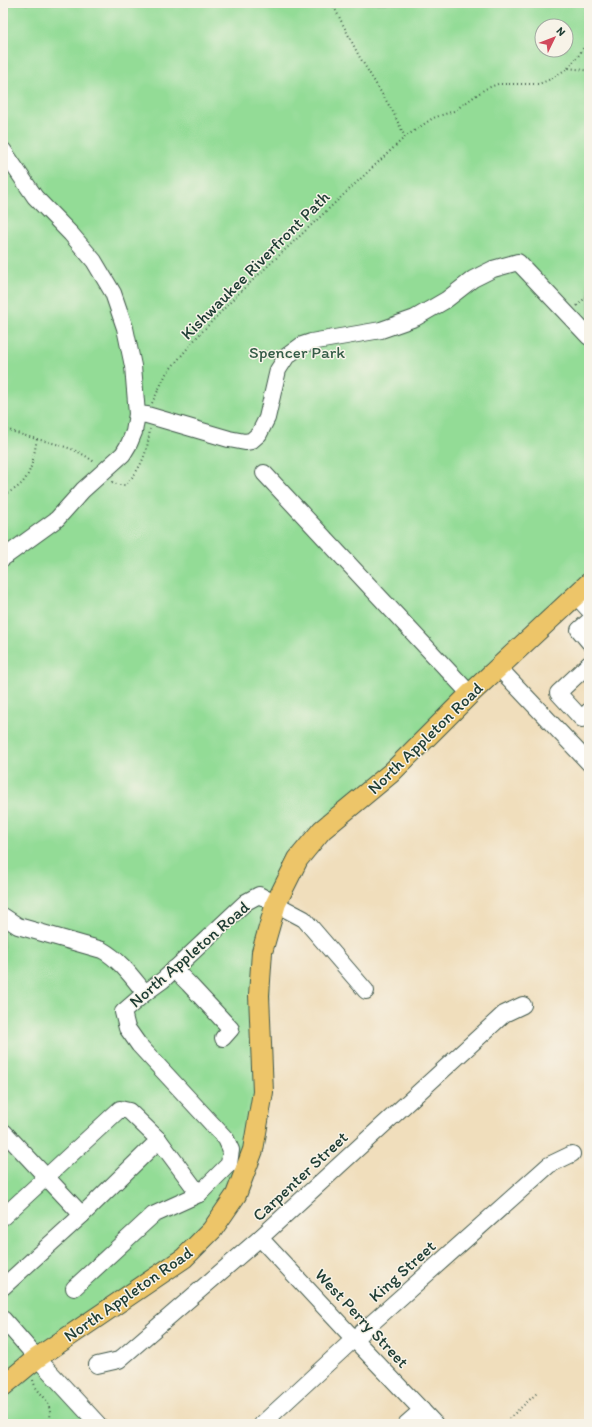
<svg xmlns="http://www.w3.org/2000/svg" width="592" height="1427" viewBox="0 0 592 1427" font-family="Itim,sans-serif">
  <rect width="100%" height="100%" fill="#f7f3e8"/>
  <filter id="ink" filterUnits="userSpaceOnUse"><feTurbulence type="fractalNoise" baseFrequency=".025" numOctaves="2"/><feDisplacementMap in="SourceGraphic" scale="8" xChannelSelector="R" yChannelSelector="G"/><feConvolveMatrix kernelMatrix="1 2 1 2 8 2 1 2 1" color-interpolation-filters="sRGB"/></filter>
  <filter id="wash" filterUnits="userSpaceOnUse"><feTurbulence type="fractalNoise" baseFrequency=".012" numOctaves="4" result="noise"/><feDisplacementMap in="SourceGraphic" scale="16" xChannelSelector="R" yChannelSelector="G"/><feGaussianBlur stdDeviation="0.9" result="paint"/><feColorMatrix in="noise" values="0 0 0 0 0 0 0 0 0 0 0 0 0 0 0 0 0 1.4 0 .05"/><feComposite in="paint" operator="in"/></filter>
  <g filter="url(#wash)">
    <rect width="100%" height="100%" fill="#f0debc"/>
    <!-- green -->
    <path fill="#93dc96" stroke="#598c65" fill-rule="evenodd" d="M3,3h586v584l-267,243 -46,73 -23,247 -41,80 -175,128 59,66h-93zM542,26h24v24h-24z"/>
  </g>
  <g filter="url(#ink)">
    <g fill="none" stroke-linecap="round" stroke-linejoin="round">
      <defs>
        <g id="minor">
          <path d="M3,150l32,47 36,37 23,27 19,32 12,35 8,38 4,48 -3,18 -5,12 -6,10 -40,36 -26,29 -54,39"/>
          <path d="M137,414l10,1 82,24 16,3 6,-1 8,-7 8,-16 11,-48 9,-14 15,-11 9,-3 70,-12 34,-12 31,-18 27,-21 20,-10 25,-7 71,75"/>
          <path d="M264,473l206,221"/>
          <path d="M576,596l13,14"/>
          <path d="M589,621l-10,9 10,12"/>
          <path d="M589,664l-31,29 24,26 7,-8"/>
          <path d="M499,668l90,95"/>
          <path d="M3,916l15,10 84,24c18,10 30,27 43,43"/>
          <path d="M174,969l15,15 42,45 -8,9"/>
          <path d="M4,1132l78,83"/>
          <path d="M159,1140l40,54"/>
          <path d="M3,1217l117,-108 9,2 30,29 -77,75 -79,72"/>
          <path d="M260,1238l94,101 81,85"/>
          <path d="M74,1288l79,-73 46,-21 30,-30 2,-14 -5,-11 -87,-94 -12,-17 -4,-16 22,-19 18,-13 83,-78 13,-7 45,24 62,72"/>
          <path d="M3,1319l34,39 61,66"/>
          <path d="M97,1365l22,-5 141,-122 244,-224 19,-9"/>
          <path d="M262,1424l92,-85 195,-174 23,-11"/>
          <path d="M406,1424l16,-14"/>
        </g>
        <path id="major" d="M3,1386l34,-28 147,-100 28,-28 24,-35 17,-45 10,-58 -4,-97 3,-43 14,-49 22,-44 24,-29 69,-57 79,-79 119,-111"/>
      </defs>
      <!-- minor casing -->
      <use href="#minor" stroke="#3e5548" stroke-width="18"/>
      <!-- major casing -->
      <use href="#major" stroke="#3e5548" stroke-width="22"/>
      <!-- path -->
      <g stroke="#3e5548" stroke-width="2" stroke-dasharray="1 3" stroke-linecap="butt">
        <path d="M332,3l27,53 34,56 12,25"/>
        <path d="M568,68l11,-13 10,-16"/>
        <path d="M577,306l12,-12"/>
        <path d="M152,403l14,-29 31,-37 40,-42 168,-158 28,-19 21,-7 31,-22 13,-5h41l12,-5 17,-11 17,2 4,3"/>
        <path d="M3,427c28,15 66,14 91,35"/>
        <path d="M112,482l7,3h7c17,-20 21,-32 24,-56"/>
        <path d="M3,494c28,-8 29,-30 34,-55"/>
        <path d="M33,1380c2,8 5,10 10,16 7,8 8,18 7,28"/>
        <path d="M503,1424l34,-31"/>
      </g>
      <!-- minor -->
      <use href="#minor" stroke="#fff" stroke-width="16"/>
      <!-- major -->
      <use href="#major" stroke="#edc569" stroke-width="20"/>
    </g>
  </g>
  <g text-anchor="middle" stroke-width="3" stroke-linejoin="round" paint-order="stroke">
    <!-- street labels -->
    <g font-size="17" fill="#1f3d34" stroke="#f7f3e8">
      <text transform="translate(255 265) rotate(-45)" y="6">Kishwaukee Riverfront Path</text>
      <text transform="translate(425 738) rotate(-44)" y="6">North Appleton Road</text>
      <text transform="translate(189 954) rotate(-41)" y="6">North Appleton Road</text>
      <text transform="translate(300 1176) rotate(-43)" y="6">Carpenter Street</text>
      <text transform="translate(402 1271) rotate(-42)" y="6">King Street</text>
      <text transform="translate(128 1294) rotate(-35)" y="6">North Appleton Road</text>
      <text transform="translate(362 1318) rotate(47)" y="6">West Perry Street</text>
    </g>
    <!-- park labels -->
    <g font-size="17" fill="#365d48" stroke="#f7f3e8">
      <text x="297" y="358">Spencer Park</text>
    </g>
  </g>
  <!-- margin -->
  <rect width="592" height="1427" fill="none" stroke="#f7f3e8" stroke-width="16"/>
  <!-- north arrow -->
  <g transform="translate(554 38) rotate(47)"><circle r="19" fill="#f7f3e8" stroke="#a1aaa0"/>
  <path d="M0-3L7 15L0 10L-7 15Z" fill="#d1495b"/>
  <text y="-6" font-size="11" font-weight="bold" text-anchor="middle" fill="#1f3d34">N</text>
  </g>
</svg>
